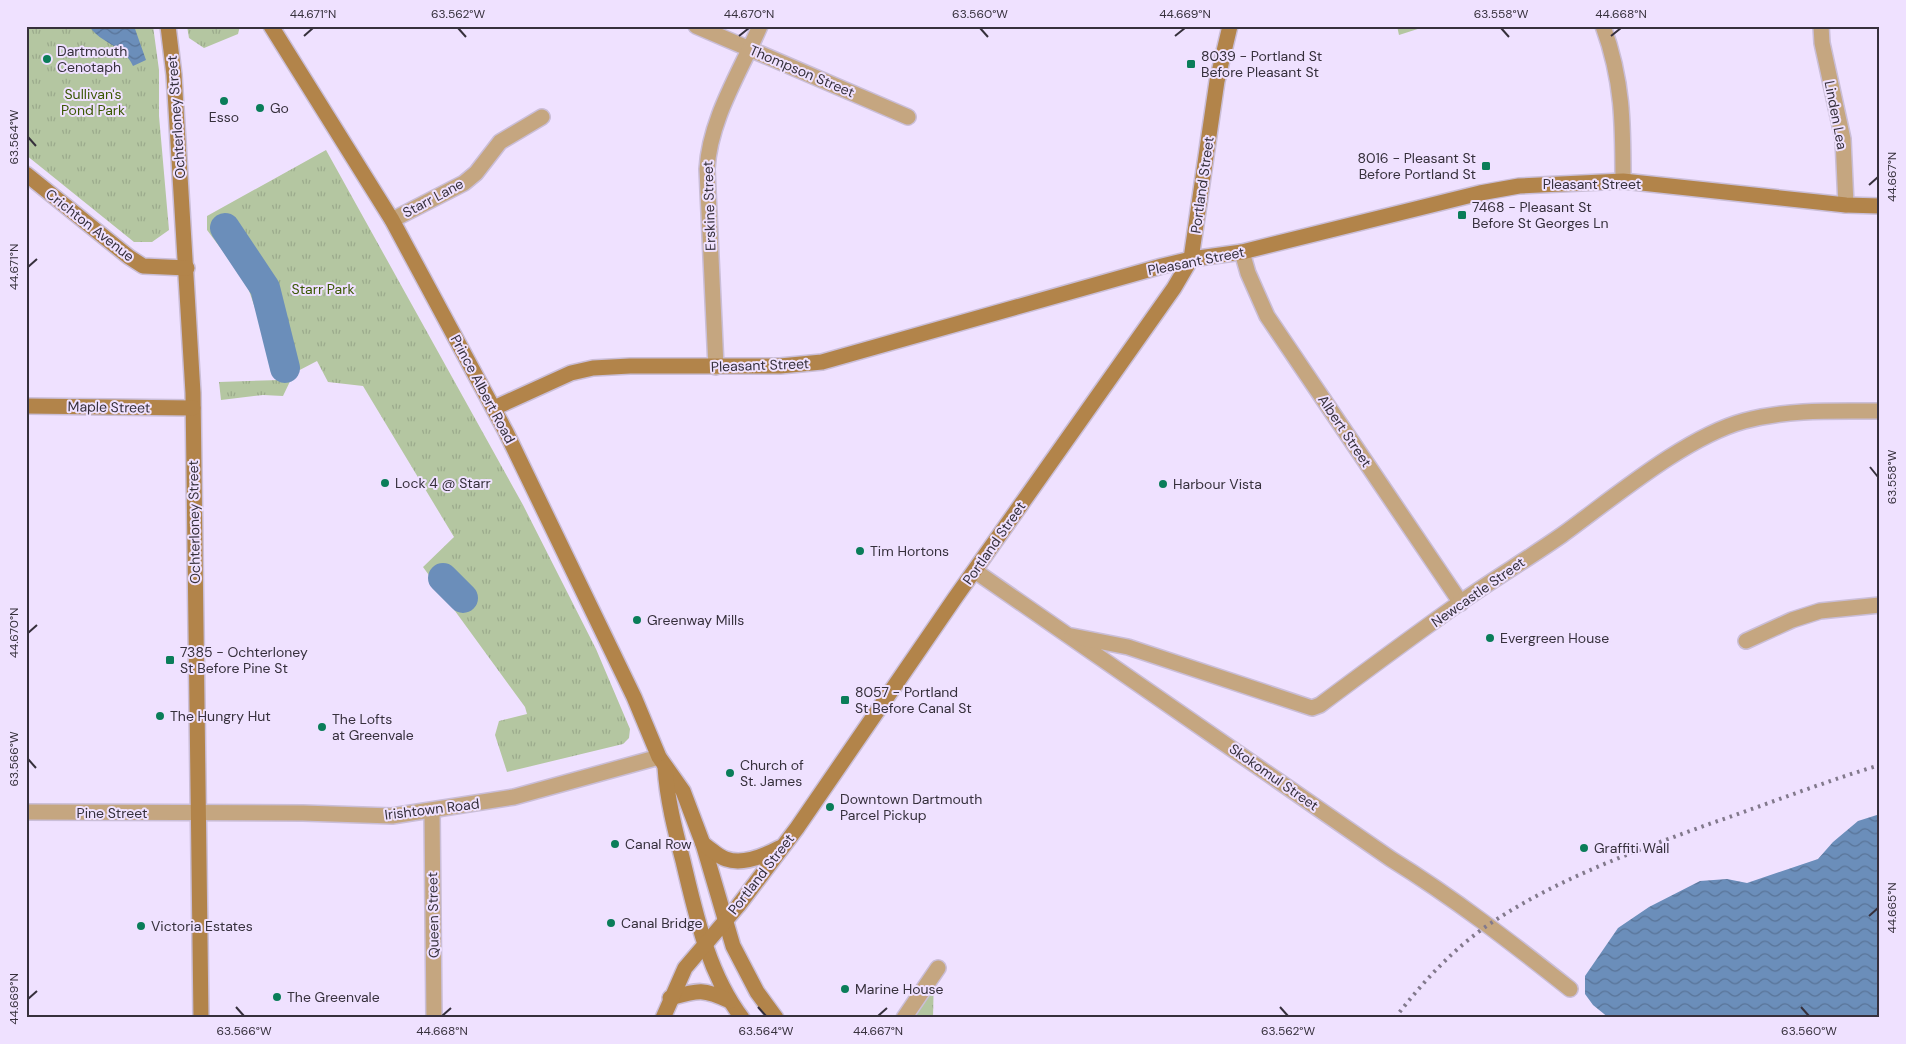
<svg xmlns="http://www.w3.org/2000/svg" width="1906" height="1044" viewBox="0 0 1906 1044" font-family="'DM Sans',sans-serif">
  <defs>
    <pattern id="grass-tufts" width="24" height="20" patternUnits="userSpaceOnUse" patternTransform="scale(1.25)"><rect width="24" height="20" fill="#b4c6a1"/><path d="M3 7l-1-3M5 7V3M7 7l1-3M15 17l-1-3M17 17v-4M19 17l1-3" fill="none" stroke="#9baa8c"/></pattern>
    <pattern id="water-waves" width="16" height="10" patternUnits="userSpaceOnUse" patternTransform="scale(1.25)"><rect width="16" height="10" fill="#6b8eba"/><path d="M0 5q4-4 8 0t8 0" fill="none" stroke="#597498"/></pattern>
  </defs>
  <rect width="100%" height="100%" fill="#efe1ff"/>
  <!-- grass -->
  <g fill="url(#grass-tufts)">
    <path d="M26,26h127l6,44v46l10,114 -17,12h-18l-108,-87z"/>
    <path d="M187,26h53l-2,8 -34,14 -15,-10z"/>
    <path d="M326,150l197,355 73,144 34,80 -1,9 -6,6 -116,28 -12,-37 4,-14 28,-7 -2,-7 -102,-140 31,-30 -91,-151 -35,-4 -11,-21 -23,12 -11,23 -20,-1 -42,5 -2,-18 61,-2 -34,-98 -39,-52v-14z"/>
    <path d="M934,973l-1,45h-23z"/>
  </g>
  <!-- garden -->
  <path fill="#b4c6a1" d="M1397,26h30l-28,9z"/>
  <!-- water -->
  <g fill="url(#water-waves)">
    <path d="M89,26h45l12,34 -13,6c-9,-21 -32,-22 -44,-40z"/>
    <path d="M1880,814v204h-271l-16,-13 -8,-11v-18l33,-48 31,-21 51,-26 27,-2 20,4 71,-24 15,-17 25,-21z"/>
  </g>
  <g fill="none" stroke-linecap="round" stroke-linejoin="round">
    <!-- river -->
    <g stroke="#6b8eba" stroke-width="30">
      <path d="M225,228l40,60 20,80"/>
      <path d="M443,578l20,20"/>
    </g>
    <defs>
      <g id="street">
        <path d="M696,26l212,91"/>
        <path d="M1603,26c20,55 20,97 20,155"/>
        <path d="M1821,26l1,17 21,96 3,66"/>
        <path d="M392,220l72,-37 12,-10 24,-31 42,-25"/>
        <path d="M1242,252l6,21 19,43 194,287"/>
        <path d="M716,367l-9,-198c3,-51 33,-96 53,-143"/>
        <path d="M975,571l416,288c63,39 121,84 179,130"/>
        <path d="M1072,636l56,11 184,61 8,-3c47,-35 94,-70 141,-103 33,-23 68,-44 101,-67 50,-36 123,-98 182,-114 45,-12 90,-10 136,-10"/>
        <path d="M1746,641l46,-21 28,-9 60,-6"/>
        <path d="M432,811l2,207"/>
        <path d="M26,812l277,1 89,3 122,-19 145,-40"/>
        <path d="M904,1018l34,-50"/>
      </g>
      <g id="secondary">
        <path d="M168,26l6,49 19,318 8,625"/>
        <path d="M271,26l121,194 114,212 128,265 25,60 24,34 20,53 30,102 24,46 19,26"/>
        <path d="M26,174l103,83 14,9 44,2"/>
        <path d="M26,406l167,2"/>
        <path d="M494,408l77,-35 22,-5 37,-2h150l42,-4 340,-96 29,-7 51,-7 238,-59 39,-7 104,-5 223,24 34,1"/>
        <path d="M665,767c2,32 10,63 18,94 13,54 25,112 59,157"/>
        <path d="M703,844c7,4 15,13 23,15 17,6 38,-3 53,-11"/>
        <path d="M670,998c28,-8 33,-10 60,3"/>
        <path d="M663,1018l22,-50 53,-62 59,-78 158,-230 219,-310 17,-29 26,-178 13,-55"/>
      </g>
    </defs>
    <!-- street casing -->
    <use href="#street" stroke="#cabed8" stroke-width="18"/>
    <!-- secondary casing -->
    <use href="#secondary" stroke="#cabed8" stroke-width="18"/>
    <!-- street -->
    <use href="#street" stroke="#c5a680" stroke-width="15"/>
    <!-- secondary -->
    <use href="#secondary" stroke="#b2844a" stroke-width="15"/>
    <!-- rail -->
    <path stroke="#82798c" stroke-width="4" stroke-dasharray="2.5 5" stroke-linecap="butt" d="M1395,1018c27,-35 57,-68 93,-93 68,-46 147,-74 224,-102 56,-19 111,-41 168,-58"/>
  </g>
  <!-- ticks -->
  <path fill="none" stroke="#36303c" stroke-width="2" d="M458,28l8,9M980,28l8,9M1501,28l8,9M304,36l9,-8M739,36l10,-8M1175,36l10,-8M1611,36l10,-8M28,137l8,9M1869,185l9,-8M28,267l9,-8M1870,467l8,10M28,633l9,-8M28,759l8,9M1869,916l9,-8M28,999l9,-8M236,1007l8,9M758,1007l8,9M1280,1007l8,9M1801,1007l8,9M442,1016l9,-8M878,1016l9,-8"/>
  <!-- markers -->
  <g fill="#0a7d59" stroke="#efe1ff" stroke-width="2">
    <circle cx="47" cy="59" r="5"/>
    <rect x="1186" y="59" width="10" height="10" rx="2.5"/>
    <circle cx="224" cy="101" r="5"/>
    <circle cx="260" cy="108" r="5"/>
    <rect x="1481" y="161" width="10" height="10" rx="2.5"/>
    <rect x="1457" y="210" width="10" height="10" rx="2.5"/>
    <circle cx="385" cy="483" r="5"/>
    <circle cx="1163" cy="484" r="5"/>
    <circle cx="860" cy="551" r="5"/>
    <circle cx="637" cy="620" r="5"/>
    <circle cx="1490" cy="638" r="5"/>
    <rect x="165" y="655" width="10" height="10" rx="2.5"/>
    <rect x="840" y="695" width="10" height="10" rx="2.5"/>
    <circle cx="160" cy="716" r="5"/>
    <circle cx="322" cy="727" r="5"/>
    <circle cx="730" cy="773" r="5"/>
    <circle cx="830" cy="807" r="5"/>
    <circle cx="615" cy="844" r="5"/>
    <circle cx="1584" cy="848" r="5"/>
    <circle cx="611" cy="923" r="5"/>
    <circle cx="141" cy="926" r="5"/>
    <circle cx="845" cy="989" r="5"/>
    <circle cx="277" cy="997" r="5"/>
  </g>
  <g text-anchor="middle" stroke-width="4" stroke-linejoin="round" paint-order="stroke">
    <!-- poi labels -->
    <g font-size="14" fill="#36303c" stroke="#efe1ff" text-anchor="start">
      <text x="57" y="56">Dartmouth<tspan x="57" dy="16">Cenotaph</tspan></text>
      <text x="1201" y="61">8039 - Portland St<tspan x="1201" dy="16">Before Pleasant St</tspan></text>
      <text x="270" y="113">Go</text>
      <text x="224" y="122" text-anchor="middle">Esso</text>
      <text x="1476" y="163" text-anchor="end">8016 - Pleasant St<tspan x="1476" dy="16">Before Portland St</tspan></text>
      <text x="1472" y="212">7468 - Pleasant St<tspan x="1472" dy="16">Before St Georges Ln</tspan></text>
      <text x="395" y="488">Lock 4 @ Starr</text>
      <text x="1173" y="489">Harbour Vista</text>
      <text x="870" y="556">Tim Hortons</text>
      <text x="647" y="625">Greenway Mills</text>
      <text x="1500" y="643">Evergreen House</text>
      <text x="180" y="657">7385 - Ochterloney<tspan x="180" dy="16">St Before Pine St</tspan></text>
      <text x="855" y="697">8057 - Portland<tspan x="855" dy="16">St Before Canal St</tspan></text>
      <text x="170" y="721">The Hungry Hut</text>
      <text x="332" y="724">The Lofts<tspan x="332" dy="16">at Greenvale</tspan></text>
      <text x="740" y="770">Church of<tspan x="740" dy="16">St. James</tspan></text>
      <text x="840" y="804">Downtown Dartmouth<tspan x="840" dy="16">Parcel Pickup</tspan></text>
      <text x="625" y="849">Canal Row</text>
      <text x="1594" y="853">Graffiti Wall</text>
      <text x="621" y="928">Canal Bridge</text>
      <text x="151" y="931">Victoria Estates</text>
      <text x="855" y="994">Marine House</text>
      <text x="287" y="1002">The Greenvale</text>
    </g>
    <!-- street labels -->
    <g font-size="14" fill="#36303c" stroke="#efe1ff">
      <text transform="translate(802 71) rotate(23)" y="5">Thompson Street</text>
      <text transform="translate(1836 115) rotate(79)" y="5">Linden Lea</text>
      <text transform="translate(176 117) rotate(-94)" y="5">Ochterloney Street</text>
      <text x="1592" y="189">Pleasant Street</text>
      <text transform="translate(1202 185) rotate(-82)" y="5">Portland Street</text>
      <text transform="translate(433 198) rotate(-28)" y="5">Starr Lane</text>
      <text transform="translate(709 206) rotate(-92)" y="5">Erskine Street</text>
      <text transform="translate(90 225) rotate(38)" y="5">Crichton Avenue</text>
      <text transform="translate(1196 261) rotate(-11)" y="5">Pleasant Street</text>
      <text transform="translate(760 365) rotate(-2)" y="5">Pleasant Street</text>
      <text transform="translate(483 389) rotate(62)" y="5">Prince Albert Road</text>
      <text transform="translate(109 407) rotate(1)" y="5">Maple Street</text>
      <text transform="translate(1345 431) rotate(56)" y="5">Albert Street</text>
      <text transform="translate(194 522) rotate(-91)" y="5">Ochterloney Street</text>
      <text transform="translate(994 543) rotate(-55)" y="5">Portland Street</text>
      <text transform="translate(1478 592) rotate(-35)" y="5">Newcastle Street</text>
      <text transform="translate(1274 777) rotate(35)" y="5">Skokomul Street</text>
      <text transform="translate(432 809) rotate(-7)" y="5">Irishtown Road</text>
      <text x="112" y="818">Pine Street</text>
      <text transform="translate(761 874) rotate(-52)" y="5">Portland Street</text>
      <text transform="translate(433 915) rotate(-91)" y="5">Queen Street</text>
    </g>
    <!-- park labels -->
    <g font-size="14" fill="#3b5804" stroke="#efe1ff">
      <text x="93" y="99">Sullivan's<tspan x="93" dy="16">Pond Park</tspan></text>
      <text x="323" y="294">Starr Park</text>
    </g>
  </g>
  <!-- border -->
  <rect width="1906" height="1044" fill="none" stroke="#efe1ff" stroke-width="55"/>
  <rect x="28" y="28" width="1850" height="988" fill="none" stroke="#36303c" stroke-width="2"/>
  <g font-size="12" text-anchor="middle" fill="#36303c">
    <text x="313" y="18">44.671°N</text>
    <text x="458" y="18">63.562°W</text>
    <text x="749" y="18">44.670°N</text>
    <text x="980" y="18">63.560°W</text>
    <text x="1185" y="18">44.669°N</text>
    <text x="1501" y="18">63.558°W</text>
    <text x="1621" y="18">44.668°N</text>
    <text transform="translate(14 137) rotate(-90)" y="4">63.564°W</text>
    <text transform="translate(1892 177) rotate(-90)" y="4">44.667°N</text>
    <text transform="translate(14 267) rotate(-90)" y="4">44.671°N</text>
    <text transform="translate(1892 477) rotate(-90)" y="4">63.558°W</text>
    <text transform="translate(14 633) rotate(-90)" y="4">44.670°N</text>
    <text transform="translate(14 759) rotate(-90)" y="4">63.566°W</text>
    <text transform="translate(1892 908) rotate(-90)" y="4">44.665°N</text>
    <text transform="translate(14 999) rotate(-90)" y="4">44.669°N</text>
    <text x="244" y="1035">63.566°W</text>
    <text x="442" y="1035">44.668°N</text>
    <text x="766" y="1035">63.564°W</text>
    <text x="878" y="1035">44.667°N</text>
    <text x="1288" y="1035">63.562°W</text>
    <text x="1809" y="1035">63.560°W</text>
  </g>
</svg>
